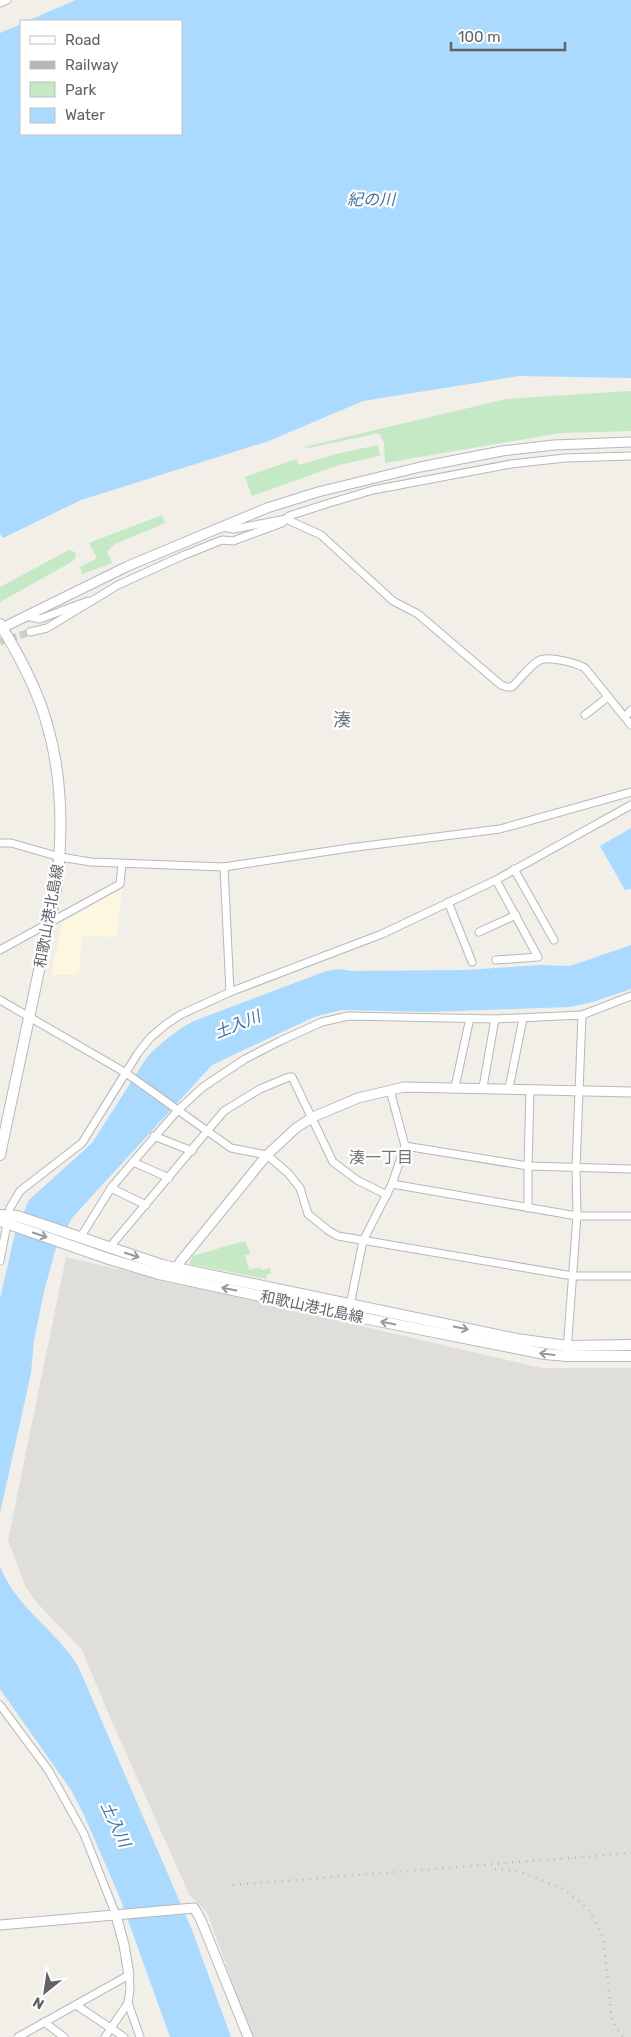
<svg xmlns="http://www.w3.org/2000/svg" width="631" height="2037" viewBox="0 0 631 2037" font-family="Rubik,'Noto Sans JP',sans-serif">
  <rect width="100%" height="100%" fill="#f1efe8"/>
  <!-- commercial -->
  <path fill="#fef7e0" d="M122,888l-5,49 -35,-1 -3,39h-28l11,-52z"/>
  <!-- industrial -->
  <path fill="#e0deda" d="M66,1257l475,111h90v669h-380l-43,-123 -19,-20 -80,-179 -27,-65 -44,-46 -12,-16 -18,-48z"/>
  <!-- green -->
  <g fill="#c5e8c5">
    <path d="M631,391v40l-71,2 -175,30 -1,-20 -5,-10 -70,15 -5,-1 202,-48z"/>
    <path d="M378,445l2,11 -41,9 -87,31 -7,-19 51,-18 3,6 37,-11z"/>
    <path d="M162,515l3,8 -50,21 -8,8 5,11 -30,11 -2,-7 17,-9 -8,-15z"/>
    <path d="M69,550l6,2 1,4 -3,5 -73,41v-15z"/>
    <path d="M240,1242h5l6,12 -6,1 4,15 11,-3 1,3 9,-2 1,5 -5,2 1,4 -78,-15 4,-8z"/>
  </g>
  <!-- water -->
  <g fill="#aadaff">
    <path d="M76,0h555v378l-112,-2 -156,25 -94,40 -188,59 -78,38 -3,-4v-501l21,-9v110h160v-113h-154z"/>
    <path d="M631,828v61l-6,1 -25,-44z"/>
    <path d="M631,945v44l-38,13 -24,5 -140,5 -87,-2 -13,3 -15,4 -102,48 -140,153 -17,33 -11,41 -10,48 -3,33 -31,140v-214l16,-70 13,-29 63,-57 55,-86c14,-14 29,-27 47,-36l132,-50 13,-2 13,2 114,-1 74,-5 30,1z"/>
    <path d="M0,1566c15,41 56,64 78,100l114,264 39,107h-61l-50,-139 -36,-83 -13,-25 -71,-101z"/>
  </g>
  <g fill="none" stroke-linecap="round" stroke-linejoin="round">
    <!-- minor-tunnel -->
    <path stroke="#ccccc8" stroke-width="7" stroke-dasharray="7 3.5" stroke-linecap="butt" d="M0,642l30,-10"/>
    <defs>
      <g id="minor">
        <path d="M0,3l7,-3"/>
        <path d="M221,527l13,2 52,-10 35,16 72,66 25,13 83,71 6,2h5c8,-8 17,-20 26,-26 10,-6 38,2 47,7l46,57"/>
        <path d="M26,616l14,3 48,-18"/>
        <path d="M30,632l17,-4 71,-43 64,-29 40,-16 11,1 49,-18 7,-7 37,-12 47,-14 138,-26 54,-6 66,-2"/>
        <path d="M585,715l23,-18"/>
        <path d="M625,717l6,-7"/>
        <path d="M0,843h11l49,14 31,5 133,5 125,-19 151,-19 131,-37"/>
        <path d="M224,867l6,125"/>
        <path d="M514,869l40,71"/>
        <path d="M448,902l24,60"/>
        <path d="M479,932l37,-17"/>
        <path d="M0,950l120,-66 2,-20"/>
        <path d="M496,960l42,-3 -42,-77"/>
        <path d="M0,1000l126,73 105,75 36,7 21,18 12,15 8,26 21,17 9,5 235,40h58"/>
        <path d="M455,1087l15,-69"/>
        <path d="M483,1087l12,-68"/>
        <path d="M509,1088l14,-69"/>
        <path d="M154,1136l38,15"/>
        <path d="M405,1146l123,20 2,-77"/>
        <path d="M133,1162l36,16"/>
        <path d="M392,1184l185,32h54"/>
        <path d="M111,1188l35,17"/>
        <path d="M528,1208v-42l103,3"/>
        <path d="M80,1238l31,-50 22,-26 45,-52 25,-23 42,-28 35,-18 42,-19 26,-6 147,3 87,-4 49,-19"/>
        <path d="M111,1249l3,-7 110,-131 36,-22 29,-12h3l41,85 24,18 30,15"/>
        <path d="M0,1261l10,-53 10,-17 62,-48 56,-90 12,-15 15,-13 15,-10 50,-23 152,-58 114,-54 135,-75"/>
        <path d="M348,1315l15,-74 29,-57 13,-38 -15,-56"/>
        <path d="M567,1351l10,-135 -1,-48 6,-153"/>
        <path d="M0,1705l49,66 35,63 32,81"/>
        <path d="M76,2005l48,32"/>
        <path d="M44,2022l20,15"/>
        <path d="M18,2037l111,-62 1,14 -2,14 12,34"/>
        <path d="M105,2037l23,-34"/>
      </g>
      <g id="tertiary">
        <path d="M2,628l126,-62 139,-58 51,-16 102,-25 82,-16 52,-6 77,-3"/>
        <path d="M176,1275l4,-13 87,-107 29,-27 17,-11 45,-19 46,-11 227,5"/>
        <path d="M116,1915l8,30 5,30"/>
        <path d="M0,1925l194,-17 7,12 47,117"/>
      </g>
      <g id="secondary">
        <path d="M0,624c19,31 37,64 47,100 16,54 16,111 9,166l-56,265"/>
        <path d="M0,1215l17,1 145,49 355,74 50,7 64,-1"/>
        <path d="M0,1221l109,38 50,15 189,41 197,39 22,2h64"/>
      </g>
    </defs>
    <!-- minor casing -->
    <use href="#minor" stroke="#b5b8bc" stroke-width="9"/>
    <!-- tertiary casing -->
    <use href="#tertiary" stroke="#b5b8bc" stroke-width="11"/>
    <!-- secondary casing -->
    <use href="#secondary" stroke="#b6babf" stroke-width="12"/>
    <!-- minor -->
    <use href="#minor" stroke="#fff" stroke-width="7"/>
    <!-- tertiary -->
    <use href="#tertiary" stroke="#fff" stroke-width="9"/>
    <!-- secondary -->
    <use href="#secondary" stroke="#fff" stroke-width="10"/>
    <!-- rail -->
    <g stroke="#b6b7b8" stroke-width="2.5" stroke-dasharray="1 6" stroke-linecap="butt">
      <path d="M495,1869l23,2 46,18 24,20 15,28 9,84 11,16"/>
      <path d="M233,1885l398,-32"/>
    </g>
  </g>
  <!-- one-way arrows -->
  <defs><path id="oneway-shaft" d="M-6 0H5M1.5-3L5.5 0L1.5 3" fill="none" stroke-width="1.6" stroke-linecap="round" stroke-linejoin="round" transform="scale(1.25)"/></defs>
  <g stroke="#979a9d">
    <use href="#oneway-shaft" transform="translate(40 1235) rotate(19)"/>
    <use href="#oneway-shaft" transform="translate(132 1255) rotate(18)"/>
    <use href="#oneway-shaft" transform="translate(229 1289) rotate(-168)"/>
    <use href="#oneway-shaft" transform="translate(388 1323) rotate(-169)"/>
    <use href="#oneway-shaft" transform="translate(461 1328) rotate(12)"/>
    <use href="#oneway-shaft" transform="translate(547 1354) rotate(-173)"/>
  </g>
  <g text-anchor="middle" stroke-width="4.5" stroke-linejoin="round" paint-order="stroke">
    <!-- street labels -->
    <g font-size="15" fill="#5f6368" stroke="#fff">
      <text transform="translate(49 916) rotate(-80)" y="5">和歌山港北島線</text>
      <text transform="translate(312 1307) rotate(12)" y="5">和歌山港北島線</text>
    </g>
    <!-- water labels -->
    <g font-size="16" font-style="italic" fill="#4174aa" stroke="#fff">
      <text x="371" y="205">紀の川</text>
      <text transform="translate(237 1024) rotate(-22)" y="6">土入川</text>
      <text transform="translate(116 1824) rotate(65)" y="6">土入川</text>
    </g>
    <!-- neighbourhood labels -->
    <g font-size="16" fill="#70757a" stroke="#fff">
      <text x="381" y="1163">湊一丁目</text>
    </g>
    <!-- quarter labels -->
    <g font-size="18" fill="#70757a" stroke="#fff">
      <text x="342" y="726">湊</text>
    </g>
  </g>
  <!-- legend -->
  <rect x="20" y="20" width="162" height="115" fill="#ffffff" stroke="#bfc1c3"/>
  <rect x="30" y="36" width="25" height="8" fill="#ffffff" stroke="#bfc1c3"/>
  <text x="65" y="45" font-size="15" fill="#5f6368">Road</text>
  <rect x="30" y="61" width="25" height="8" fill="#b6b7b8" stroke="#bfc1c3"/>
  <text x="65" y="70" font-size="15" fill="#5f6368">Railway</text>
  <rect x="30" y="82" width="25" height="15" fill="#c5e8c5" stroke="#bfc1c3"/>
  <text x="65" y="95" font-size="15" fill="#5f6368">Park</text>
  <rect x="30" y="108" width="25" height="15" fill="#aadaff" stroke="#bfc1c3"/>
  <text x="65" y="120" font-size="15" fill="#5f6368">Water</text>
  <!-- north arrow -->
  <g transform="translate(45 1992) rotate(210)" stroke="#ffffff" stroke-width="4" paint-order="stroke">
  <path d="M0-4L9 19L0 12L-9 19Z" fill="#5f6368"/>
  <text y="-8" font-size="14" font-weight="bold" text-anchor="middle" fill="#5f6368">N</text>
  </g>
  <!-- scale -->
  <path d="M451 42v8h114v-8" fill="none" stroke="#5f6368" stroke-width="2.5"/>
  <text x="458" y="42" font-size="15" fill="#5f6368" stroke="#ffffff" stroke-width="4" paint-order="stroke">100 m</text>
</svg>
